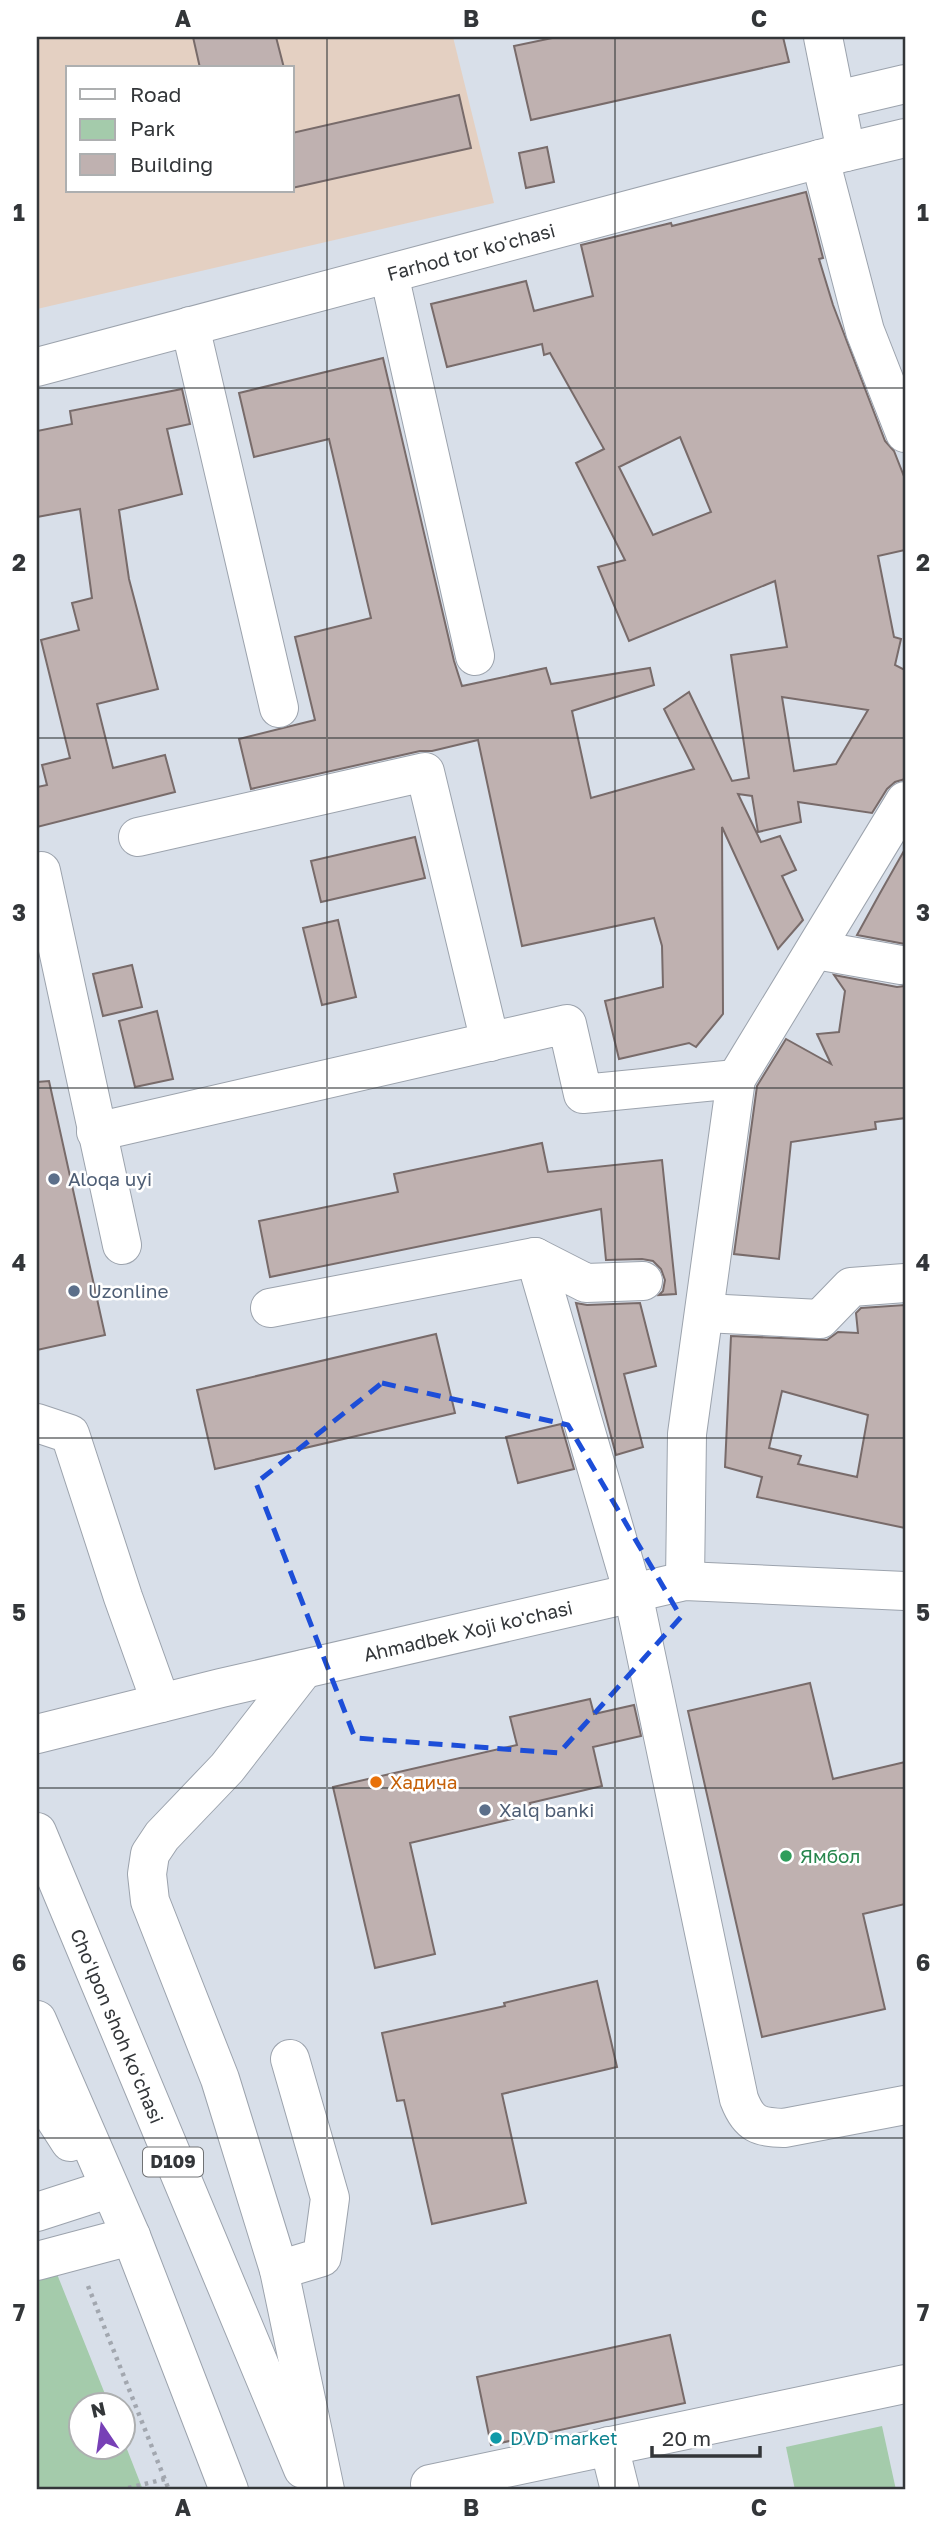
<svg xmlns="http://www.w3.org/2000/svg" width="942" height="2527" viewBox="0 0 942 2527" font-family="'Golos Text',sans-serif">
  <rect width="100%" height="100%" fill="#d8dfe9"/>
  <!-- education -->
  <path fill="#e4d0c2" fill-rule="evenodd" d="M37,37h416l41,166 -457,106zM68,68h224v123h-224z"/>
  <!-- green -->
  <g fill="#a4cbab">
    <path d="M57,2274l52,130h-29v42h42l1,-7 20,51h-106v-211z"/>
    <path d="M882,2426l14,64h-101l-9,-43z"/>
  </g>
  <!-- building -->
  <g fill="#bfb1b0" stroke="#786b6a" stroke-width="2" fill-rule="evenodd">
    <path d="M193,37h83l8,31h-84z"/>
    <path d="M557,37h226l6,25 -258,58 -17,-74z"/>
    <path d="M459,95l12,53 -179,40v-55z"/>
    <path d="M547,147l7,35 -28,6 -7,-35z"/>
    <path d="M806,192l17,66 -4,1 14,46 52,136 9,10 11,28v71l-27,6 16,81 7,2 -6,26 10,5v109l-10,3 -8,7 -15,24 -74,-11 3,20 -43,10 -6,-36 -14,-2 23,48 19,-6 16,34 -14,6 21,44 -25,29 -56,-122 1,187 -27,33 -7,-4 -70,16 -14,-58 58,-14 -1,-41 -8,-28 -132,28 -44,-206 -46,11h-12l-169,38 -12,-50 76,-19 -20,-83 76,-19 -42,-179 -75,18 -15,-64 144,-35 71,303 8,25 84,-18 5,16 99,-16 4,17 -82,26 19,87 103,-29 -30,-60 25,-17 43,89 17,-3 -18,-123 56,-8 -12,-66 -146,60 -31,-74 27,-7 -49,-97 28,-14 -54,-96 -6,2 -2,-11 -95,23 -16,-63 95,-23 8,30 59,-15 -12,-51 90,-22 1,3zM680,437l31,75 -58,23 -34,-68zM782,697l86,13 -32,54 -42,7z"/>
    <path d="M182,389l8,35 -23,5 15,65 -63,16 10,69 29,110 -61,15 16,64 52,-13 10,37 -138,35v-40l10,-2 -5,-20 28,-7 -29,-118 38,-10 -7,-27 20,-5 -12,-89 -43,8v-86l35,-7 -2,-13z"/>
    <path d="M415,837l10,41 -104,24 -10,-41z"/>
    <path d="M905,849v95l-48,-9 22,-40z"/>
    <path d="M338,920l18,77 -34,8 -19,-77z"/>
    <path d="M132,965l10,42 -39,9 -10,-42z"/>
    <path d="M834,975l63,12 8,-1v132l-30,4 1,7 -85,13 -12,117 -45,-5 23,-168 29,-47 45,25 -14,-30 22,-2 6,-41z"/>
    <path d="M157,1011l16,68 -38,8 -16,-66z"/>
    <path d="M49,1081l56,254 -68,15v-268z"/>
    <path d="M542,1143l6,29 114,-12 14,134 -17,1 4,-4 2,-11 -4,-11 -8,-8 -11,-2 -36,1 -5,-51 -331,68 -11,-56 139,-29 -4,-18z"/>
    <path d="M576,1303l11,2 53,-2 16,63 -32,8 19,73 -27,8z"/>
    <path d="M905,1305v223l-148,-31 5,-20 -37,-10 6,-131 96,4 11,-8 20,1 -2,-20 5,-5zM782,1391l86,24 -11,62 -59,-13 3,-8 -32,-8z"/>
    <path d="M436,1334l19,79 -240,56 -18,-79z"/>
    <path d="M561,1424l13,45 -56,14 -12,-46z"/>
    <path d="M810,1683l23,96 72,-17v142l-42,10 22,95 -123,28 -74,-326z"/>
    <path d="M590,1699l4,15 40,-9 7,31 -48,11 9,39 -72,17 3,11 -123,29 25,111 -60,14 -42,-181 184,-42 -7,-28z"/>
    <path d="M597,1981l20,86 -115,27 24,109 -94,21 -28,-124 -7,1 -15,-68 123,-27 -1,-3z"/>
    <path d="M670,2335l15,68 -194,42 -14,-68z"/>
  </g>
  <g fill="none" stroke-linecap="round" stroke-linejoin="round">
    <defs>
      <g id="minor">
        <path d="M823,37l23,115"/>
        <path d="M837,100l68,-16"/>
        <path d="M820,159l45,172 40,102"/>
        <path d="M389,274l86,382"/>
        <path d="M190,326l89,382"/>
        <path d="M37,367l809,-215 59,-14"/>
        <path d="M138,837l287,-65 65,270"/>
        <path d="M41,871l81,374"/>
        <path d="M816,950l85,15"/>
        <path d="M96,1132l471,-108 16,70 153,-15"/>
        <path d="M535,1257l98,336 106,506c10,26 20,28 45,29l121,-23"/>
        <path d="M270,1308l265,-51 51,26 57,-2"/>
        <path d="M705,1313l115,6 31,-32 54,-4"/>
        <path d="M37,1423l33,11 53,163 38,106"/>
        <path d="M685,1581l2,-147 49,-355 169,-278"/>
        <path d="M37,1734l184,-46 464,-107 220,10"/>
        <path d="M37,2212l65,-21"/>
        <path d="M37,2261l94,-25"/>
        <path d="M279,2270l43,-13 8,-59 -40,-139"/>
        <path d="M609,2446l11,44"/>
        <path d="M432,2490l-2,-6 475,-100"/>
      </g>
      <g id="major">
        <path d="M304,1669l-77,99 -65,68 -12,18 -3,20 3,27 70,178 59,191 46,220"/>
        <path d="M37,1832l266,637"/>
        <path d="M37,2020l94,216 98,254"/>
        <path d="M37,2091l33,51"/>
      </g>
    </defs>
    <!-- minor casing -->
    <use href="#minor" stroke="#9ca3ad" stroke-width="40"/>
    <!-- major casing -->
    <use href="#major" stroke="#9ca3ad" stroke-width="40"/>
    <!-- path -->
    <g stroke="#a2a7af" stroke-width="4.5" stroke-dasharray="3.5 5" stroke-linecap="butt">
      <path d="M88,2286l81,204"/>
      <path d="M120,2490l45,-11"/>
    </g>
    <!-- minor -->
    <use href="#minor" stroke="#fff" stroke-width="38"/>
    <!-- major -->
    <use href="#major" stroke="#fff" stroke-width="38"/>
  </g>
  <!-- marked area -->
  <path fill="none" stroke="#1d4ed8" stroke-width="5" stroke-dasharray="14 9" stroke-linejoin="round" d="M382,1383l186,42 113,192 -122,136 -204,-15 -99,-255z"/>
  <!-- grid -->
  <path fill="none" stroke="#333639" stroke-width="2" stroke-opacity="0.55" d="M327,37v2453M615,37v2453M37,388h868M37,738h868M37,1088h868M37,1438h868M37,1788h868M37,2138h868"/>
  <!-- markers -->
  <g fill="#5c6f8a" stroke="#fff" stroke-width="2.5">
    <circle cx="54" cy="1179" r="7"/>
    <circle cx="74" cy="1291" r="7"/>
    <circle cx="485" cy="1810" r="7"/>
  </g>
  <circle fill="#e8710a" stroke="#fff" stroke-width="2.5" cx="376" cy="1782" r="7"/>
  <circle fill="#2e9e5b" stroke="#fff" stroke-width="2.5" cx="786" cy="1856" r="7"/>
  <circle fill="#0f9aa8" stroke="#fff" stroke-width="2.5" cx="496" cy="2438" r="7"/>
  <g text-anchor="middle" stroke-width="5" stroke-linejoin="round" paint-order="stroke">
    <!-- shield labels -->
    <rect fill="#fff" stroke="#707274" stroke-width="2" x="143" y="2147.5" width="60" height="29" rx="5"/>
    <g font-size="18" font-weight="bold" fill="#333639">
      <text x="173" y="2168">D109</text>
    </g>
    <!-- street labels -->
    <g font-size="19" fill="#333639" stroke="#fff">
      <text transform="translate(471 252) rotate(-15)" y="7">Farhod tor ko'chasi</text>
      <text transform="translate(468 1631) rotate(-13)" y="7">Ahmadbek Xoji ko'chasi</text>
      <text transform="translate(117 2026) rotate(67)" y="7">Choʻlpon shoh koʻchasi</text>
    </g>
    <!-- service labels -->
    <g font-size="19" fill="#4e5e75" stroke="#fff" text-anchor="start">
      <text x="68" y="1186">Aloqa uyi</text>
      <text x="88" y="1298">Uzonline</text>
      <text x="499" y="1817">Xalq banki</text>
    </g>
    <!-- food labels -->
    <g font-size="19" fill="#c56008" stroke="#fff" text-anchor="start">
      <text x="390" y="1789">Хадича</text>
    </g>
    <!-- leisure labels -->
    <g font-size="19" fill="#27864d" stroke="#fff" text-anchor="start">
      <text x="800" y="1863">Ямбол</text>
    </g>
    <!-- culture labels -->
    <g font-size="19" fill="#0d838f" stroke="#fff" text-anchor="start">
      <text x="510" y="2445">DVD market</text>
    </g>
  </g>
  <!-- border -->
  <rect width="942" height="2527" fill="none" stroke="#ffffff" stroke-width="77"/>
  <!-- legend -->
  <rect x="66" y="66" width="228" height="126" fill="#ffffff" stroke="#adafb0" stroke-width="2"/>
  <rect x="80" y="89" width="35" height="10" fill="#ffffff" stroke="#adafb0" stroke-width="2"/>
  <text x="130" y="102" font-size="21" fill="#333639">Road</text>
  <rect x="80" y="119" width="35" height="21" fill="#a4cbab" stroke="#adafb0" stroke-width="2"/>
  <text x="130" y="136" font-size="21" fill="#333639">Park</text>
  <rect x="80" y="154" width="35" height="21" fill="#bfb1b0" stroke="#adafb0" stroke-width="2"/>
  <text x="130" y="172" font-size="21" fill="#333639">Building</text>
  <!-- north arrow -->
  <g transform="translate(102 2426) rotate(347)"><circle r="33" fill="#ffffff" stroke="#adafb0" stroke-width="2"/>
  <path d="M0-5L12 26L0 18L-12 26Z" fill="#7740b6"/>
  <text y="-10" font-size="19" font-weight="bold" text-anchor="middle" fill="#333639">N</text>
  </g>
  <!-- scale -->
  <path d="M652 2446v10h108v-10" fill="none" stroke="#333639" stroke-width="3.5"/>
  <text x="662" y="2446" font-size="21" fill="#333639" stroke="#ffffff" stroke-width="5" paint-order="stroke">20 m</text>
  <rect x="38" y="38" width="866" height="2450" fill="none" stroke="#333639" stroke-width="2.5"/>
  <g font-size="23" text-anchor="middle" font-weight="bold" fill="#333639">
    <text x="183" y="27">A</text>
    <text x="471" y="27">B</text>
    <text x="759" y="27">C</text>
    <text x="19" y="221">1</text>
    <text x="923" y="221">1</text>
    <text x="19" y="571">2</text>
    <text x="923" y="571">2</text>
    <text x="19" y="921">3</text>
    <text x="923" y="921">3</text>
    <text x="19" y="1271">4</text>
    <text x="923" y="1271">4</text>
    <text x="19" y="1621">5</text>
    <text x="923" y="1621">5</text>
    <text x="19" y="1971">6</text>
    <text x="923" y="1971">6</text>
    <text x="19" y="2321">7</text>
    <text x="923" y="2321">7</text>
    <text x="183" y="2516">A</text>
    <text x="471" y="2516">B</text>
    <text x="759" y="2516">C</text>
  </g>
</svg>
